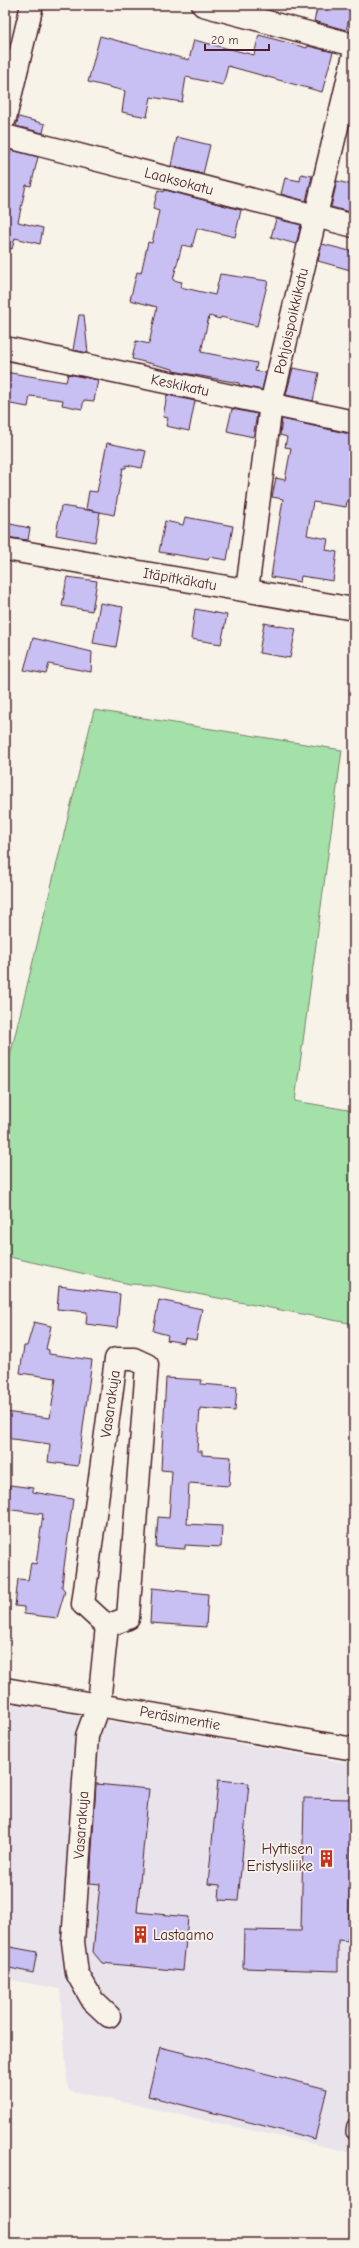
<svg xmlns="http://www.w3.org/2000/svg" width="359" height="2248" viewBox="0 0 359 2248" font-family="'Comic Neue',sans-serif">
  <rect width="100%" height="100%" fill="#f7f3e8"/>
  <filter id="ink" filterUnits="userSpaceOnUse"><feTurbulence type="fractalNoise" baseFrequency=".025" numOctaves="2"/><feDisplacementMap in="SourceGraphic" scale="8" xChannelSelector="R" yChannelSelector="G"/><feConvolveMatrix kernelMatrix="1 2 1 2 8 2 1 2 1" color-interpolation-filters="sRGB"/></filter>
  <g filter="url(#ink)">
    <!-- built -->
    <path fill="#e9e4eb" d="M5,1702l349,62v389l-286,-63 -8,-101 -55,-10z"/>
    <!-- green -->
    <path fill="#a4e1a8" stroke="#77806a" d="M94,710l248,40 -47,351 59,10v213l-204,-39 -20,-1 -125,-28v-201l5,1z"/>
    <!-- building -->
    <g fill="#c8c0f3" stroke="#4a1f2b">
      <path d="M318,5h35l-7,25 -32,-9z"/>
      <path d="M259,35l48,13 1,-2 25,6 -11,40 -94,-26 -5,19 -37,-8 -4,25 -31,-5 -4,20 -25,-5 3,-21 -37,-9 12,-46 89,24 5,-20 60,15z"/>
      <path d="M19,117l26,7 -2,9 -27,-7z"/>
      <path d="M177,137l33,8 -7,29 -32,-8z"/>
      <path d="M11,150l27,7 -7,29 -5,-1 -8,37 25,6 -3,16 -25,-6 -3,11 -7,-1v-79z"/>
      <path d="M301,174l11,2 -6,25 -25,-7 4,-16 15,3z"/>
      <path d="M337,181l12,3 2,4 3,1v11l-4,12 -19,-5z"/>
      <path d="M158,190l6,2 1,-2 76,20 -6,27 -38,-9 -5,19 -10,-2 -9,35 9,2 -2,5 35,8 5,-21 48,7 -11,45 -36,-9 -1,2 -11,-3 -8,36 56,11 -2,8 11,2 -4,17 -23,-5v-2l-66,-12v-2l-41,-10 4,-18 13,3 8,-37 -27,-7 7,-28 4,1 7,-31 4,1 7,-32 -6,-2z"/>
      <path d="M276,219l25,6 -5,19 -25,-7z"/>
      <path d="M322,244l32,8v19l-36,-10z"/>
      <path d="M79,315h5l4,38 -15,-3z"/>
      <path d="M293,368l26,5 -6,28 -27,-6z"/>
      <path d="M5,372l61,10 2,-8 30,6 -4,21 -10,-1 -2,9 -20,-4 1,-5 -33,-4 -2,11 -23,-4z"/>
      <path d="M167,395l28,6 -6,30 -23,-5 2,-8 -5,-1z"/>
      <path d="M232,409l25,5 -4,23 -26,-6z"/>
      <path d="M282,419l72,16v67l-7,-1 -1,6 -33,-5 -6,33 21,4 -2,11 11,2 -4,29 -32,-5 -1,6 -29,-5 12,-78 -11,-2 4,-19 9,2 6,-32 -6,-1 2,-10 -7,-2z"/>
      <path d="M107,443l39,8 -4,17 -16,-3v3h-3l-9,47 -28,-6 3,-18 8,1z"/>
      <path d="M61,506l39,6 -5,30 -39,-7z"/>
      <path d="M185,517l48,9 -6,34 -18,-3 -1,3 -49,-8 6,-31 18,4z"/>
      <path d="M5,523l25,5 -2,12 -23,-3z"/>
      <path d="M67,577l30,4 -5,30 -30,-5z"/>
      <path d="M100,603l23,4 -7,40 -23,-4z"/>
      <path d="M195,609l32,6 -6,29 -30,-5z"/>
      <path d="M264,623l32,6 -6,29 -31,-5z"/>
      <path d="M33,638l59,14 -1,20 -42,-8 -3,10 -22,-4z"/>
      <path d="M59,1286l61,8 -3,34 -31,-4 1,-12 -30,-3z"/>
      <path d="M159,1300l43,9 -6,31 -11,-2 -1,5 -17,-3 1,-5 -15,-4z"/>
      <path d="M34,1322l17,4 -5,23 3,1v4l43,6 -14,106 -30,-4 2,-18 -45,-6v-26l45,6 6,-40 -36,-5 4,-27h3z"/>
      <path d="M166,1378l36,2 -1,4 36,3 -2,24 -35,-3 -3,43h5v4l29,2 -2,29 -40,-3 -2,41 35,2 -1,21 -36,-2v4l-29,-2 2,-30 11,1 3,-47 -11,-1z"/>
      <path d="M10,1485l23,3v4l40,7 -9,68 -2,20 3,4 -8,27 -33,-4v-7l-9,-1 3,-27 10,1 3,-17 5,1 7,-50 -38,-5v-22l4,1z"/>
      <path d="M152,1588l56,6 -2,33 -56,-4z"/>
      <path d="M218,1780l31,3 -11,118 -19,-1 1,-15 -12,-1z"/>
      <path d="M96,1784l53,5 -12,123 51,5 -5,54 -81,-8 -9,-11 7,-68 -10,-1z"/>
      <path d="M304,1798l48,1 -4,142 -10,-1v31l-95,-3 1,-38 57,1z"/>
      <path d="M5,1946l32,6 -4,21 -28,-6z"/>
      <path d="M160,2047l167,42 -12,50 -167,-43z"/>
    </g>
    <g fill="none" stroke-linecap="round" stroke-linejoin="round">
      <defs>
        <path id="lane" d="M353,2132l1,-6"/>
        <g id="street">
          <path d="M203,5l151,40"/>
          <path d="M5,118l27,-113"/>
          <path d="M5,136l349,90"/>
          <path d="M5,348l349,74"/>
          <path d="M5,549l349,60"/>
          <path d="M247,590l24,-186 83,-349"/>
          <path d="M107,1626l-24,-22 33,-245h18l13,6 -19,253 -21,8 -8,77 -12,33 -14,206 4,31 16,28 16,15"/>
          <path d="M5,1689l349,60"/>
        </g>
      </defs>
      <!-- lane casing -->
      <use href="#lane" stroke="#4a1f2b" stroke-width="16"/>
      <!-- street casing -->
      <use href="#street" stroke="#4a1f2b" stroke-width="25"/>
      <!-- lane -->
      <use href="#lane" stroke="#f7f3e8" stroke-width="13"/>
      <!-- street -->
      <use href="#street" stroke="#f7f3e8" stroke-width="22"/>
    </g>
  </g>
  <!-- icons -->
  <defs>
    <symbol id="building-bare" viewBox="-9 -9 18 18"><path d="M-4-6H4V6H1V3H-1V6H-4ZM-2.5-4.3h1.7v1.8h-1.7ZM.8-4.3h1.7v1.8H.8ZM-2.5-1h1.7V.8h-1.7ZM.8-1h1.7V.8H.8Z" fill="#c8321e" stroke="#f7f3e8" stroke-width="2.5" paint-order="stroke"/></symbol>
  </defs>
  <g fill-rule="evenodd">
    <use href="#building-bare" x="314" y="1846" width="25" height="25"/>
    <use href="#building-bare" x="128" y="1922" width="25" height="25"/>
  </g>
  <g text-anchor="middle" stroke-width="3.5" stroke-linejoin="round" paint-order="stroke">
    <!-- street labels -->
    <g font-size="15" fill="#4a1f2b" stroke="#f7f3e8">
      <text transform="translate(179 181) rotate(15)" y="5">Laaksokatu</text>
      <text transform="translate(291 321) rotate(-77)" y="5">Pohjoispoikkikatu</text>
      <text transform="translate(180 385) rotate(12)" y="5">Keskikatu</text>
      <text transform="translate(180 579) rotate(10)" y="5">Itäpitkäkatu</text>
      <text transform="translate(110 1404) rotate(-82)" y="5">Vasarakuja</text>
      <text transform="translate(180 1718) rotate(10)" y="5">Peräsimentie</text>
      <text transform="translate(81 1825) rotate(-86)" y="5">Vasarakuja</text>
    </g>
    <!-- poi labels -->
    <g font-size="15" fill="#4a1f2b" stroke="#f7f3e8" text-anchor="end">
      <text x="313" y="1854">Hyttisen<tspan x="313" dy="17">Eristysliike</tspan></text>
      <text x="153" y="1940" text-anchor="start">Lastaamo</text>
    </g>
  </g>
  <!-- margin -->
  <rect width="359" height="2248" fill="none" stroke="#f7f3e8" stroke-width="20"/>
  <rect x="10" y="10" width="339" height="2228" fill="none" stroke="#4a1f2b" stroke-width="1.5" filter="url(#ink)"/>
  <!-- scale -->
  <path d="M205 44v6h64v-6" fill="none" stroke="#4a1f2b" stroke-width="2"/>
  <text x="211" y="44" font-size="12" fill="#4a1f2b" stroke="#f7f3e8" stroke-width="3" paint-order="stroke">20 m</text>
</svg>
